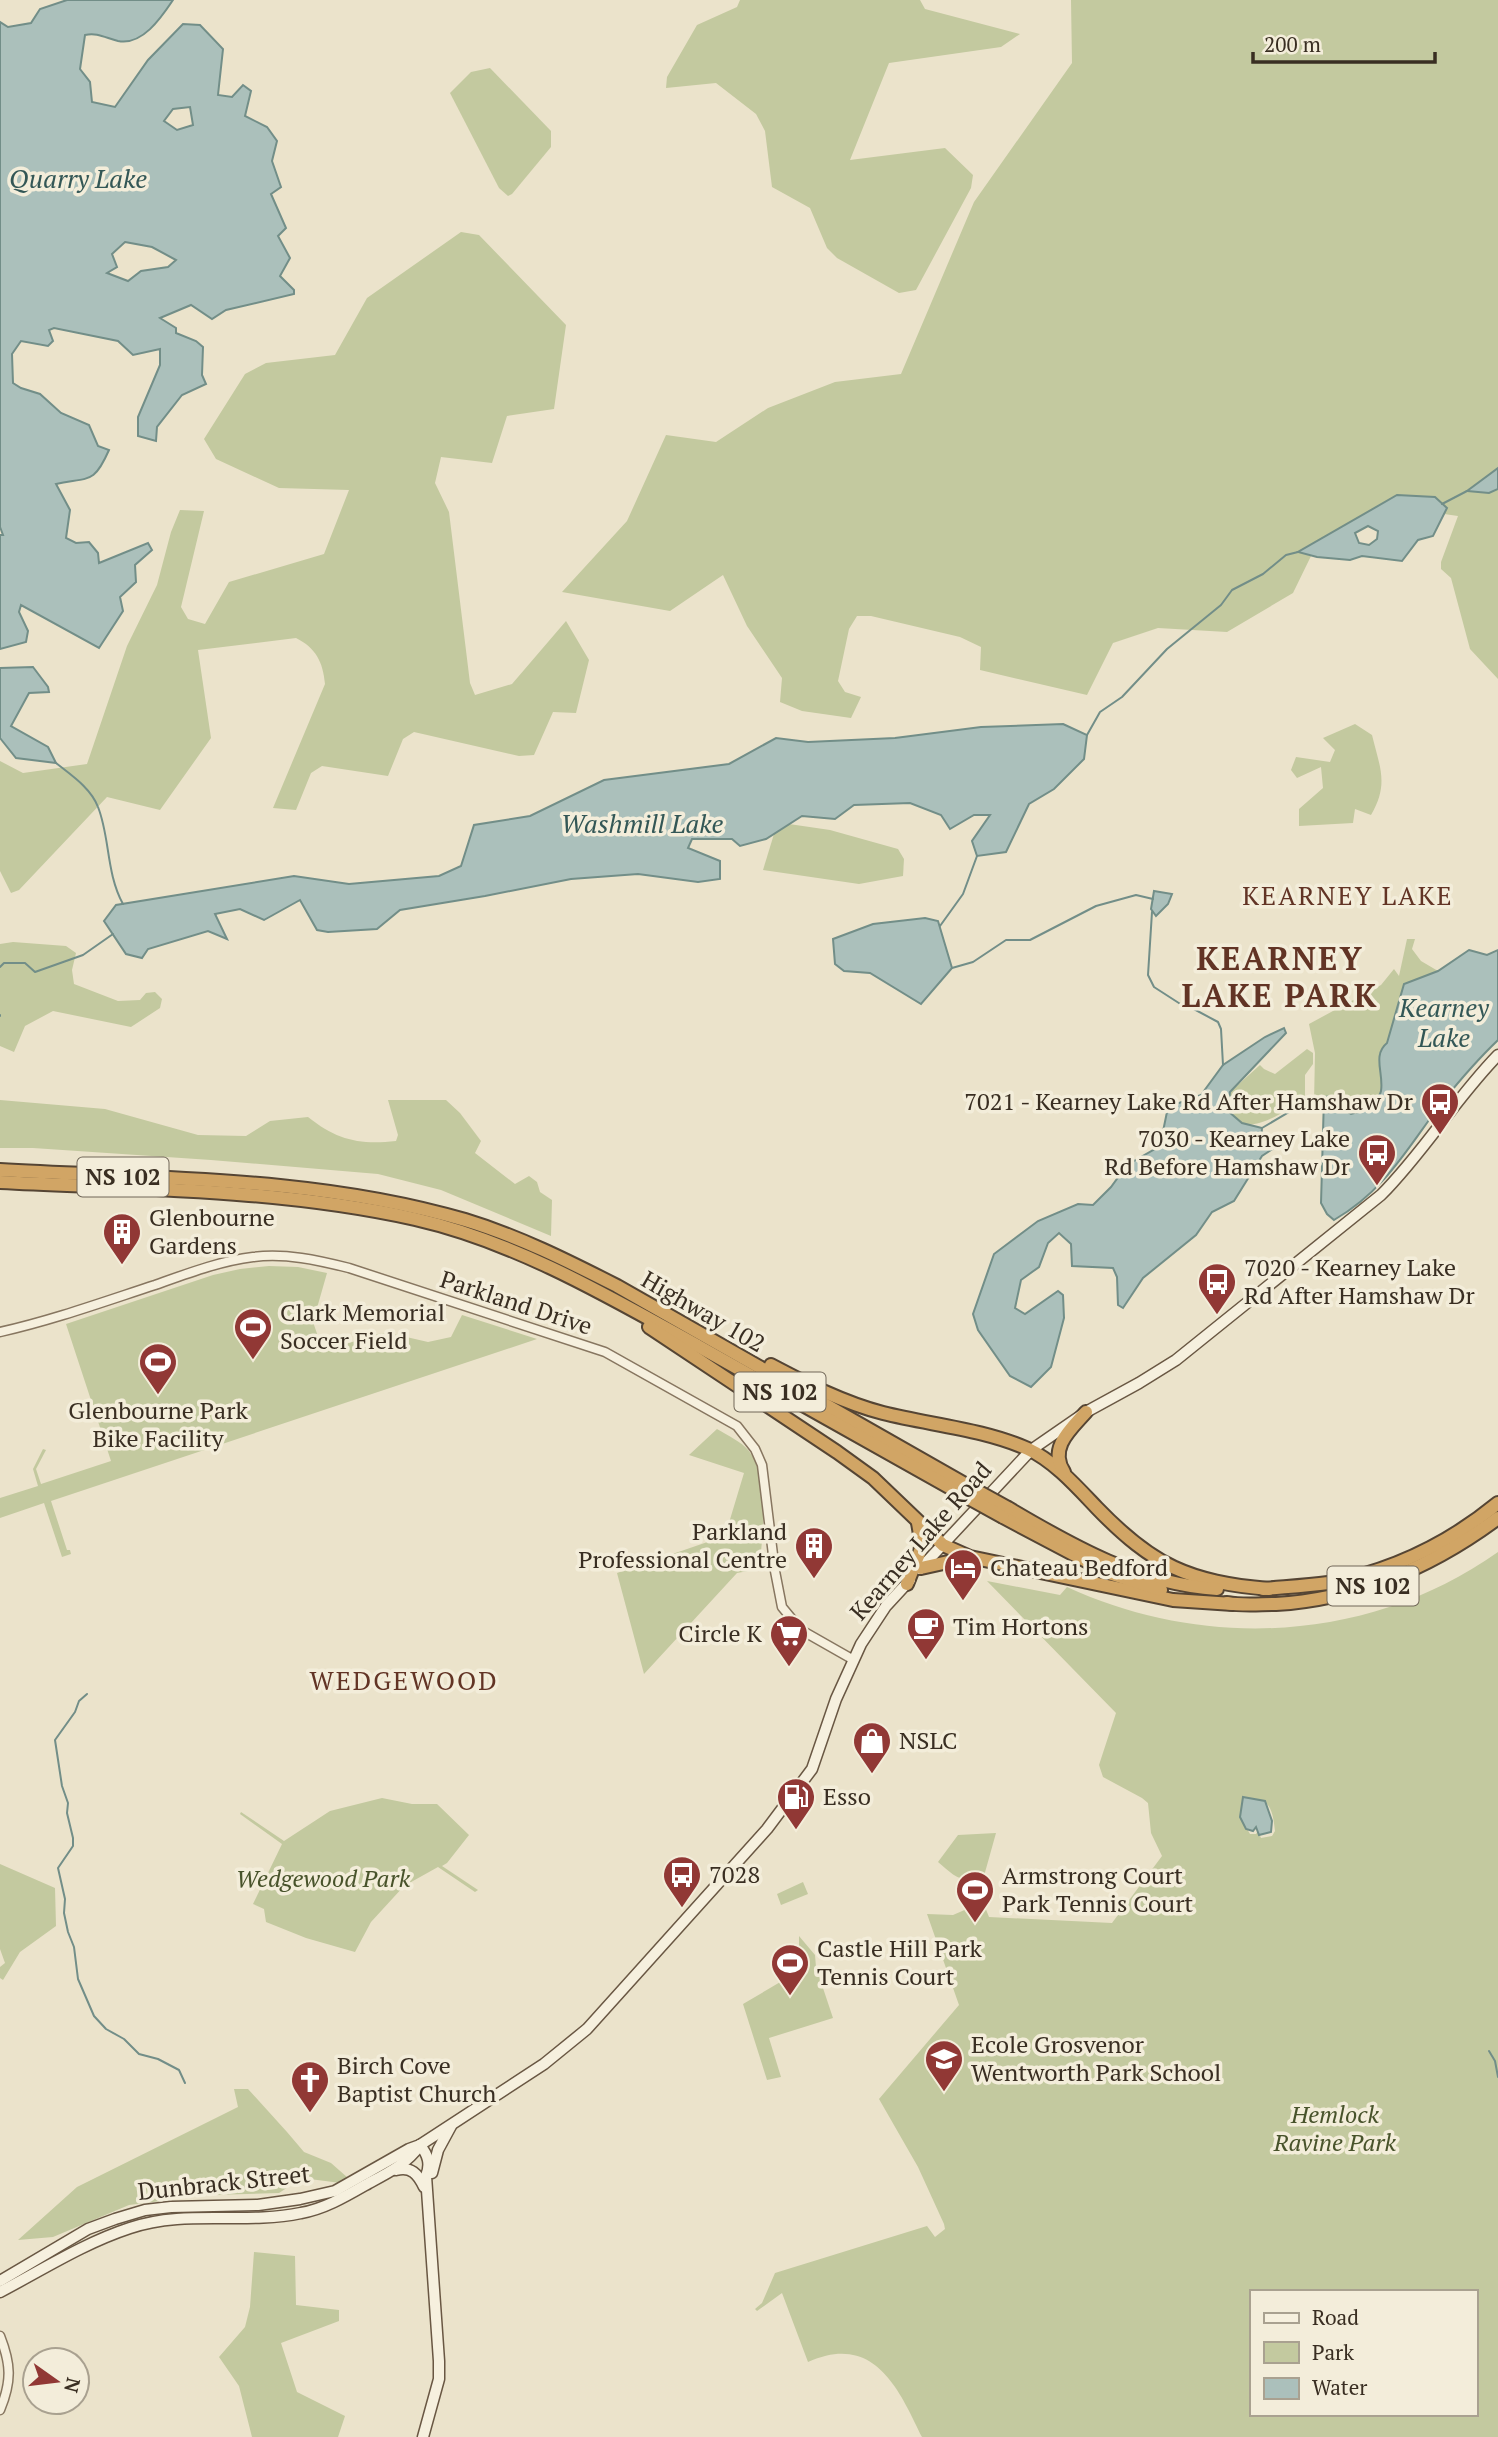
<svg xmlns="http://www.w3.org/2000/svg" width="1498" height="2437" viewBox="0 0 1498 2437" font-family="'PT Serif',serif">
  <rect width="100%" height="100%" fill="#ebe3cb"/>
  <!-- green -->
  <g fill="#c3c99f" fill-rule="evenodd">
    <path d="M740,0h180l5,9 95,25 -19,13 -112,16 -39,97 95,-12 28,27 -2,13 -55,102 -17,3 -62,-35 -10,-10 -17,-40 -38,-21 -7,-56 -9,-17 -40,-31 -50,5 1,-11 30,-52 40,-18z"/>
    <path d="M1071,0h427v468l-30,23 21,2 9,-4v190l-28,-30 -19,-71 -10,-9v-7l17,-46 -14,-2 2,-6 -11,-11 -136,55 12,4 -18,37 -66,39 -69,-4 -45,15 -26,52 -107,-25 1,-23 -21,-10 -89,-21h-14l-8,13 -11,52 7,11 16,5 -10,21 -49,-7 -22,-9 2,-24 -35,-52 -24,-51 -53,36 -108,-19 65,-71 39,-86 50,7 52,-34 67,-26 66,-8 73,-172 98,-139z"/>
    <path d="M490,68l61,63v16l-39,47 -4,2 -9,-8 -49,-95 21,-21z"/>
    <path d="M461,232l18,3 87,90 -12,84 -47,7 -15,47 -51,-6 -6,26 14,29 21,171 5,12 37,-11 54,-63 23,39 -13,53 -23,-1 -19,43 -15,1 -105,-24 -11,7 -15,37 -66,-10 -11,7 -15,37 -23,-2 52,-124c-2,-22 -9,-36 -29,-46l-98,12 13,88 -51,72 -53,-13 -88,93 -8,3 -11,-22v-110l23,12 64,-9 40,-118 30,-61 14,-53 9,-22 24,1 -23,96 7,12 17,5 24,-42 95,-28 25,-64 -70,-2 -63,-29 -12,-20 41,-65 21,-11 69,-8 32,-57z"/>
    <path d="M1355,724l17,11c8,33 17,49 -1,80l-16,-6 -2,14 -54,3v-17l24,-21 -2,-21 -24,11 -6,-8 5,-13 34,5 5,-12 -12,-12z"/>
    <path d="M789,824l41,6 68,19 6,10 -1,17 -44,8 -96,-14 11,-36z"/>
    <path d="M1407,939h8l-3,10 9,12 17,10 -34,13 -17,59c-16,12 -3,31 -6,48 -1,6 -8,13 -12,19l-18,4 -8,-5 -3,-6 -16,-6 -1,7 -9,-1 1,-50 -6,-29 72,-39 13,-16 5,7z"/>
    <path d="M13,942l53,4 10,7 -4,17 2,14 44,17 22,-1 6,-7 9,-1 7,7 -2,9 -29,19 -78,-16 -28,15 -11,26 -14,-6v-102z"/>
    <path d="M1307,1049l6,4v11l-8,11v24c-14,9 -49,32 -63,24 -5,-3 -10,-8 -14,-12l2,-19 30,-27 4,4 11,5z"/>
    <path d="M0,1100l105,9 93,26 48,1 24,-15 38,-4c29,23 51,28 88,24l2,-6 -10,-35h58l14,13 21,28 -6,12 40,31 14,-8 8,6 3,10 12,8 -1,36 -110,-46 -63,-16 -167,-14 -178,-12h-33z"/>
    <path d="M269,1266l29,1 29,6 -14,49 10,29 55,-17 11,-1 39,9 23,-5 11,-22 75,24 -486,162 16,49h3l1,4 -9,3 -18,-54 -44,15v-20l38,-12 -5,-17 10,-20 3,1 -10,19 5,15 70,-23 -45,-137 147,-49 27,-6z"/>
    <path d="M717,1429c10,6 25,13 32,22 21,28 14,85 10,118l-22,4 -93,101 -27,-101 108,-37 19,-63 -55,-18z"/>
    <path d="M1498,1552v885h-576c-23,-48 -48,-105 -114,-75l-26,-69 -25,18 -2,-2 7,-6 13,-30 152,-47 8,11 10,-8 -1,-5 -26,-57 -39,-68 80,-94 -32,-91 26,1 30,-13 6,15 123,6 50,-67 -11,-23 -3,-30 -6,-5 -39,-21 -4,-12 17,-52 -129,-132 73,14 7,-8c140,64 304,55 431,-35zM1267,1804c6,6 7,19 8,27l-3,5 -11,2 -3,-7 -2,3h-6l-8,-14zM1251,2292h224v122h-224z"/>
    <path d="M382,1798l30,6h25l32,31 -22,28 -5,3 36,24 -3,2 -37,-25 -34,19 -33,36 -16,30 -49,-14 -40,-16 -2,-13 -11,-5 29,-60 -42,-30 1,-2 43,29 46,-30z"/>
    <path d="M996,1833l-12,43c-20,11 -32,-2 -46,-14l20,-27z"/>
    <path d="M0,1864l55,24 1,38 -36,26 -17,28 -3,-2v-11l5,-4 -5,-14z"/>
    <path d="M803,1882l5,12 -27,11 -4,-11z"/>
    <path d="M799,1936l16,19 1,12 17,51 -64,20 12,39 -14,3 -24,-76 56,-33z"/>
    <path d="M234,2089h14l39,43 17,20 27,11 25,22 -54,-7 -23,15 -71,2 -79,10 -76,32 -35,3 59,-53 161,-80z"/>
    <path d="M254,2252l41,4 1,49 43,5v11l-58,22 16,49 48,24 -7,21h-86l-13,-51 -20,-29 26,-30 5,-20z"/>
  </g>
  <!-- water -->
  <g fill="#abc0bb" stroke="#728e88" stroke-width="2" fill-rule="evenodd">
    <path d="M67,0h106c-12,18 -31,46 -55,41 -12,-3 -21,-9 -33,-6l-5,34 10,13 2,20 23,5 33,-47 35,-36 17,1 23,24 -5,46 14,2 11,-12 8,6 -6,25 22,11 10,14 -5,20 9,26 -10,7 15,34 -8,8 12,22 -10,18 14,14v4l-68,16 -14,9 -21,-14 -31,13 16,10v5l20,8 7,6 -1,28 4,9 -24,11 -25,32 -1,14 -18,-5v-19l22,-52v-16l-27,6 -15,-14 -64,-13 -5,2 4,11 -5,5 -27,-5 -9,13 1,29 8,5 19,6 21,19 28,12 9,21 11,4c-15,34 -19,27 -53,34l14,26 -4,28 10,5 13,-1 9,11 1,10 49,-20 4,7 -17,15 1,17 -16,15 3,14 -24,37 -78,-43 -2,7 9,19 -2,11 -26,7v-114h3l-3,-8v-505l8,5 23,-4 9,-14zM190,107l3,18 -16,5 -13,-9 9,-12zM125,242l27,5 24,13 -8,7 -27,4 -13,10 -21,-8 10,-6 -5,-13z"/>
    <path d="M1498,468v21l-9,4 -22,-2z"/>
    <path d="M1397,495l38,2 12,11 -14,28 -15,4 -16,21 -40,-5 -12,4 -33,-3 -19,-5zM1368,526l10,5 -1,8 -8,6 -10,-2 -4,-10z"/>
    <path d="M33,667l15,20 1,5 -20,1 -18,33 37,21 8,16 -40,-5 -16,-20v-70z"/>
    <path d="M1063,724l24,11 -3,24 -30,30 -25,15 -23,48 -29,4 -5,-15 18,-26h-16l-24,14 -9,-14 -31,-12 -56,2 -19,14 -33,-3 -36,23 -26,7 -8,-7h-40l-4,9 32,13v18l-22,3 -60,-8 -67,5 -86,17 -85,14 -23,19 -49,3 -11,-2 -17,-30 -36,20 -24,-11 -25,5 12,25 -19,-8 -60,18 -6,9 -16,-4 -22,-33 12,-16 178,-29 55,8 90,-8 22,-10 13,-41 56,-9 74,-36 125,-16 47,-26 32,4 87,-4 86,-11z"/>
    <path d="M1154,891l18,3 -4,10 -12,12 -5,-7z"/>
    <path d="M925,918l13,3 14,47 -31,36 -51,-31 -26,-2 -9,-7 -2,-25 40,-15z"/>
    <path d="M1469,950l18,5 11,-5v90c-20,19 -38,40 -55,61 -35,46 -57,89 -109,119l-7,-6 -6,-11 3,-106 12,-1 7,13 8,5 18,-5c4,-5 11,-12 12,-18 3,-17 -9,-36 6,-48l17,-59 34,-13z"/>
    <path d="M1284,1028l2,5 -56,59 -2,19 14,12 20,5 -1,13 13,7 -12,8 -28,45 -22,11 -16,23 -53,43 -20,30 -5,-3 -1,-28 -4,-9 -41,-2 -1,-22 -12,-11 -11,10 -9,24 -18,13 -6,28 10,6 33,-23 5,4 1,23 -13,49 -20,20 -21,-11 -32,-46 -5,-16 21,-60 44,-33 40,-17 15,1 18,-18 16,-22 33,-19 8,-39 33,-12 22,-30 42,-28z"/>
    <path d="M1243,1797l22,4 7,20 -1,11 -12,3 -3,-8 -3,4 -7,-2 -6,-12z"/>
  </g>
  <g fill="none" stroke-linecap="round" stroke-linejoin="round">
    <!-- stream -->
    <g stroke="#728e88" stroke-width="2">
      <path d="M1442,504l25,-13"/>
      <path d="M1087,735l13,-23 22,-15 45,-48 54,-44 11,-15 31,-16 23,-19 12,-3"/>
      <path d="M56,763c15,12 35,25 42,44 12,30 8,66 25,97"/>
      <path d="M1152,912l-4,63 6,12 31,20h5l28,15 3,7 2,36"/>
      <path d="M940,926l23,-32 14,-38"/>
      <path d="M0,967l4,-4h21l10,9 48,-17 30,-21"/>
      <path d="M952,968l21,-6 33,-22h24l66,-34 40,-11 17,4"/>
      <path d="M0,1015v1"/>
      <path d="M1262,1128l44,-26 17,2"/>
      <path d="M87,1694l-8,7 -4,11 -20,28 7,46 6,17 -1,10 6,25v8l-15,22 7,31 -1,14 4,19 6,15 4,32 16,37 12,13 18,10 15,15 19,5 21,11 6,13"/>
      <path d="M1489,2051l6,10 3,16"/>
    </g>
    <defs>
      <g id="tertiary">
        <path d="M0,1332c53,-12 103,-30 155,-47 31,-11 65,-24 98,-28 33,-4 64,3 96,11l256,84 132,74 18,23 7,16 13,106 7,36 19,23 51,29"/>
        <path d="M0,2336c11,28 12,45 0,74"/>
      </g>
      <g id="secondary">
        <path d="M920,1569l111,-119 55,-38 53,-29 37,-23 205,-165c43,-43 74,-96 117,-140"/>
        <path d="M420,2145c8,10 11,19 6,31l13,185v18l-16,58"/>
        <path d="M396,2170c15,-4 22,4 28,17"/>
        <path d="M432,2173l6,-23 13,-24"/>
        <path d="M0,2281l88,-52 27,-10 30,-9 26,-3 87,-2 42,-6 35,-8 74,-42 11,-4 124,-81 43,-35 180,-200 45,-60 24,-70 25,-55 25,-38 24,-26"/>
        <path d="M0,2292c42,-22 84,-49 130,-64 55,-19 115,-3 171,-15 24,-4 47,-18 68,-30 19,-10 39,-20 51,-38"/>
      </g>
      <g id="motorway">
        <path d="M0,1170c155,9 315,6 465,50 53,16 103,41 152,66l353,201"/>
        <path d="M0,1182c137,7 281,7 415,37 101,23 193,77 283,127 89,50 178,100 267,150"/>
        <path d="M649,1327l188,125 36,26 70,67 27,12 203,43 60,4"/>
        <path d="M771,1365c36,19 73,38 112,48 48,12 100,16 145,36 26,12 49,38 69,59 56,58 92,74 172,81"/>
        <path d="M1064,1472c-16,-24 7,-43 22,-60"/>
        <path d="M1008,1508c66,39 131,76 209,81"/>
        <path d="M1003,1517l106,56 52,17"/>
        <path d="M921,1568l45,-10"/>
        <path d="M907,1584l15,-38 -4,-23"/>
        <path d="M1263,1589c22,-2 43,-3 65,-6 64,-12 120,-39 170,-80"/>
        <path d="M1227,1603c16,3 33,1 49,1 82,-5 156,-37 222,-86"/>
      </g>
    </defs>
    <!-- tertiary casing -->
    <use href="#tertiary" stroke="#877660" stroke-width="11"/>
    <!-- secondary casing -->
    <use href="#secondary" stroke="#695743" stroke-width="13"/>
    <!-- motorway casing -->
    <use href="#motorway" stroke="#554534" stroke-width="16"/>
    <!-- tertiary -->
    <use href="#tertiary" stroke="#f6f0de" stroke-width="8"/>
    <!-- secondary -->
    <use href="#secondary" stroke="#f6f0de" stroke-width="10"/>
    <!-- motorway -->
    <use href="#motorway" stroke="#d1a565" stroke-width="12"/>
    <defs>
      <g id="motorway-bridge">
        <path d="M970,1487l38,21"/>
        <path d="M965,1496l38,21"/>
      </g>
    </defs>
    <!-- motorway-bridge casing -->
    <use href="#motorway-bridge" stroke="#554534" stroke-width="16" stroke-linecap="butt"/>
    <!-- motorway-bridge -->
    <use href="#motorway-bridge" stroke="#d1a565" stroke-width="12"/>
  </g>
  <!-- icons -->
  <defs>
    <symbol id="bus-pin" viewBox="-11 -11 22 30"><path d="M0 17L-7.5 6A9.5 9.5 0 1 1 7.5 6Z" fill="#913835" stroke="#f3edda"/><path d="M-5-6H5V4H4V6H2V4H-2V6H-4V4H-5ZM-3.5-4V0h7V-4ZM-3.5 1.2v1.5H-2V1.2ZM2 1.2v1.5H3.5V1.2Z" fill="#fff"/></symbol>
    <symbol id="building-pin" viewBox="-11 -11 22 30"><path d="M0 17L-7.5 6A9.5 9.5 0 1 1 7.5 6Z" fill="#913835" stroke="#f3edda"/><path d="M-4-6H4V6H1V3H-1V6H-4ZM-2.5-4.3h1.7v1.8h-1.7ZM.8-4.3h1.7v1.8H.8ZM-2.5-1h1.7V.8h-1.7ZM.8-1h1.7V.8H.8Z" fill="#fff"/></symbol>
    <symbol id="stadium-pin" viewBox="-11 -11 22 30"><path d="M0 17L-7.5 6A9.5 9.5 0 1 1 7.5 6Z" fill="#913835" stroke="#f3edda"/><path d="M0-5a6.5 5 0 1 0 0 10a6.5 5 0 1 0 0-10ZM-3.5-1.8h7v3.6h-7Z" fill="#fff"/></symbol>
    <symbol id="hotel-pin" viewBox="-11 -11 22 30"><path d="M0 17L-7.5 6A9.5 9.5 0 1 1 7.5 6Z" fill="#913835" stroke="#f3edda"/><path d="M-6-4.5h1.5V1H6V5H4.5V3h-9V5H-6ZM-4 0a1.8 1.8 0 1 1 3.6 0ZM.5 0V-2.5h3Q6-2.5 6 0Z" fill="#fff"/></symbol>
    <symbol id="cafe-pin" viewBox="-11 -11 22 30"><path d="M0 17L-7.5 6A9.5 9.5 0 1 1 7.5 6Z" fill="#913835" stroke="#f3edda"/><path d="M-5.5-4.5H6V0H3Q3 3.5 0 3.5H-2.5Q-5.5 3.5-5.5 0ZM3-3.2v2h1.7v-2ZM-6 4.5H4V6H-6Z" fill="#fff"/></symbol>
    <symbol id="supermarket-pin" viewBox="-11 -11 22 30"><path d="M0 17L-7.5 6A9.5 9.5 0 1 1 7.5 6Z" fill="#913835" stroke="#f3edda"/><path d="M-6-5.5h2.5l.6 2H6L4.5 2H-2.5L-4.4-4H-6ZM-1.5 3.2a1.3 1.3 0 1 0 .1 0ZM3 3.2a1.3 1.3 0 1 0 .1 0Z" fill="#fff"/></symbol>
    <symbol id="shop-pin" viewBox="-11 -11 22 30"><path d="M0 17L-7.5 6A9.5 9.5 0 1 1 7.5 6Z" fill="#913835" stroke="#f3edda"/><path d="M-5-2.5h2.3a2.7 3.5 0 0 1 5.4 0H5L5.5 6h-11ZM-1.5-2.5h3a1.5 2.3 0 0 0-3 0Z" fill="#fff"/></symbol>
    <symbol id="fuel-pin" viewBox="-11 -11 22 30"><path d="M0 17L-7.5 6A9.5 9.5 0 1 1 7.5 6Z" fill="#913835" stroke="#f3edda"/><path d="M-5.5-6h7V0h2V4h1.3V-2.5L3-4.5l.8-.8L6-3V5H2.5V1h-1V6h-7ZM-4.2-4.7v3.2H.2V-4.7Z" fill="#fff"/></symbol>
    <symbol id="school-pin" viewBox="-11 -11 22 30"><path d="M0 17L-7.5 6A9.5 9.5 0 1 1 7.5 6Z" fill="#913835" stroke="#f3edda"/><path d="M0-5L7-2L0 1L-7-2ZM-4 1L0 2.5L4 1V4Q0 6-4 4Z" fill="#fff"/></symbol>
    <symbol id="church-pin" viewBox="-11 -11 22 30"><path d="M0 17L-7.5 6A9.5 9.5 0 1 1 7.5 6Z" fill="#913835" stroke="#f3edda"/><path d="M-1.2-6h2.4v3.5h3.3v2.4h-3.3V6h-2.4V-.1h-3.3v-2.4h3.3Z" fill="#fff"/></symbol>
  </defs>
  <g fill-rule="evenodd">
    <use href="#bus-pin" x="1418" y="1080" width="44" height="60"/>
    <use href="#bus-pin" x="1355" y="1131" width="44" height="60"/>
    <use href="#building-pin" x="100" y="1210" width="44" height="60"/>
    <use href="#bus-pin" x="1195" y="1260" width="44" height="60"/>
    <use href="#stadium-pin" x="231" y="1305" width="44" height="60"/>
    <use href="#stadium-pin" x="136" y="1340" width="44" height="60"/>
    <use href="#building-pin" x="792" y="1524" width="44" height="60"/>
    <use href="#hotel-pin" x="941" y="1546" width="44" height="60"/>
    <use href="#cafe-pin" x="904" y="1605" width="44" height="60"/>
    <use href="#supermarket-pin" x="767" y="1612" width="44" height="60"/>
    <use href="#shop-pin" x="850" y="1719" width="44" height="60"/>
    <use href="#fuel-pin" x="774" y="1775" width="44" height="60"/>
    <use href="#bus-pin" x="660" y="1853" width="44" height="60"/>
    <use href="#stadium-pin" x="953" y="1868" width="44" height="60"/>
    <use href="#stadium-pin" x="768" y="1941" width="44" height="60"/>
    <use href="#school-pin" x="922" y="2037" width="44" height="60"/>
    <use href="#church-pin" x="288" y="2058" width="44" height="60"/>
  </g>
  <g text-anchor="middle" stroke-width="7" stroke-linejoin="round" paint-order="stroke">
    <!-- shield labels -->
    <g fill="#f3edda" stroke="#716759" stroke-width="2">
      <rect x="77.5" y="1157.5" width="91" height="39" rx="5"/>
      <rect x="734.5" y="1372.5" width="91" height="39" rx="5"/>
      <rect x="1327.5" y="1566.5" width="91" height="39" rx="5"/>
    </g>
    <g font-size="23" font-weight="bold" fill="#392e22">
      <text x="123" y="1185">NS 102</text>
      <text x="780" y="1400">NS 102</text>
      <text x="1373" y="1594">NS 102</text>
    </g>
    <!-- poi labels -->
    <g font-size="24" fill="#392e22" stroke="#f3edda" text-anchor="start">
      <text x="1413" y="1110" text-anchor="end">7021 - Kearney Lake Rd After Hamshaw Dr</text>
      <text x="1350" y="1147" text-anchor="end">7030 - Kearney Lake<tspan x="1350" dy="28">Rd Before Hamshaw Dr</tspan></text>
      <text x="149" y="1226">Glenbourne<tspan x="149" dy="28">Gardens</tspan></text>
      <text x="1244" y="1276">7020 - Kearney Lake<tspan x="1244" dy="28">Rd After Hamshaw Dr</tspan></text>
      <text x="280" y="1321">Clark Memorial<tspan x="280" dy="28">Soccer Field</tspan></text>
      <text x="158" y="1419" text-anchor="middle">Glenbourne Park<tspan x="158" dy="28">Bike Facility</tspan></text>
      <text x="787" y="1540" text-anchor="end">Parkland<tspan x="787" dy="28">Professional Centre</tspan></text>
      <text x="990" y="1576">Chateau Bedford</text>
      <text x="953" y="1635">Tim Hortons</text>
      <text x="762" y="1642" text-anchor="end">Circle K</text>
      <text x="899" y="1749">NSLC</text>
      <text x="823" y="1805">Esso</text>
      <text x="709" y="1883">7028</text>
      <text x="1002" y="1884">Armstrong Court<tspan x="1002" dy="28">Park Tennis Court</tspan></text>
      <text x="817" y="1957">Castle Hill Park<tspan x="817" dy="28">Tennis Court</tspan></text>
      <text x="971" y="2053">Ecole Grosvenor<tspan x="971" dy="28">Wentworth Park School</tspan></text>
      <text x="337" y="2074">Birch Cove<tspan x="337" dy="28">Baptist Church</tspan></text>
    </g>
    <!-- street labels -->
    <g font-size="24" fill="#392e22" stroke="#f3edda">
      <text transform="translate(516 1303) rotate(18)" y="8">Parkland Drive</text>
      <text transform="translate(703 1312) rotate(30)" y="8">Highway 102</text>
      <text transform="translate(921 1541) rotate(-49)" y="8">Kearney Lake Road</text>
      <text transform="translate(224 2183) rotate(-6)" y="8">Dunbrack Street</text>
    </g>
    <!-- park labels -->
    <g font-size="24" font-style="italic" fill="#48532b" stroke="#f3edda">
      <text x="323" y="1887">Wedgewood Park</text>
      <text x="1335" y="2123">Hemlock<tspan x="1335" dy="28">Ravine Park</tspan></text>
    </g>
    <!-- water labels -->
    <g font-size="26" font-style="italic" fill="#335756" stroke="#f3edda">
      <text x="78" y="188">Quarry Lake</text>
      <text x="642" y="833">Washmill Lake</text>
      <text x="1444" y="1017">Kearney<tspan x="1444" dy="30">Lake</tspan></text>
    </g>
    <!-- neighbourhood labels -->
    <g font-size="26" letter-spacing="2" fill="#623425" stroke="#f3edda">
      <text x="1348" y="905">KEARNEY LAKE</text>
      <text x="404" y="1690">WEDGEWOOD</text>
    </g>
    <!-- district labels -->
    <g font-size="32" font-weight="bold" letter-spacing="2" fill="#623425" stroke="#f3edda">
      <text x="1280" y="970">KEARNEY<tspan x="1280" dy="37">LAKE PARK</tspan></text>
    </g>
  </g>
  <!-- legend -->
  <rect x="1250" y="2290" width="228" height="126" fill="#f3edda" stroke="#a9a190" stroke-width="2"/>
  <rect x="1264" y="2313" width="35" height="10" fill="#f6f0de" stroke="#a9a190" stroke-width="2"/>
  <text x="1312" y="2325" font-size="21" fill="#392e22">Road</text>
  <rect x="1264" y="2342" width="35" height="21" fill="#c3c99f" stroke="#a9a190" stroke-width="2"/>
  <text x="1312" y="2360" font-size="21" fill="#392e22">Park</text>
  <rect x="1264" y="2378" width="35" height="21" fill="#abc0bb" stroke="#a9a190" stroke-width="2"/>
  <text x="1312" y="2395" font-size="21" fill="#392e22">Water</text>
  <!-- north arrow -->
  <g transform="translate(56 2381) rotate(104)"><circle r="33" fill="#f3edda" stroke="#a9a190" stroke-width="2"/>
  <path d="M0-5L12 26L0 18L-12 26Z" fill="#913835"/>
  <text y="-10" font-size="19" font-weight="bold" text-anchor="middle" fill="#392e22">N</text>
  </g>
  <!-- scale -->
  <path d="M1253 52v10h182v-10" fill="none" stroke="#392e22" stroke-width="3.5"/>
  <text x="1264" y="52" font-size="21" fill="#392e22" stroke="#f3edda" stroke-width="5" paint-order="stroke">200 m</text>
</svg>
